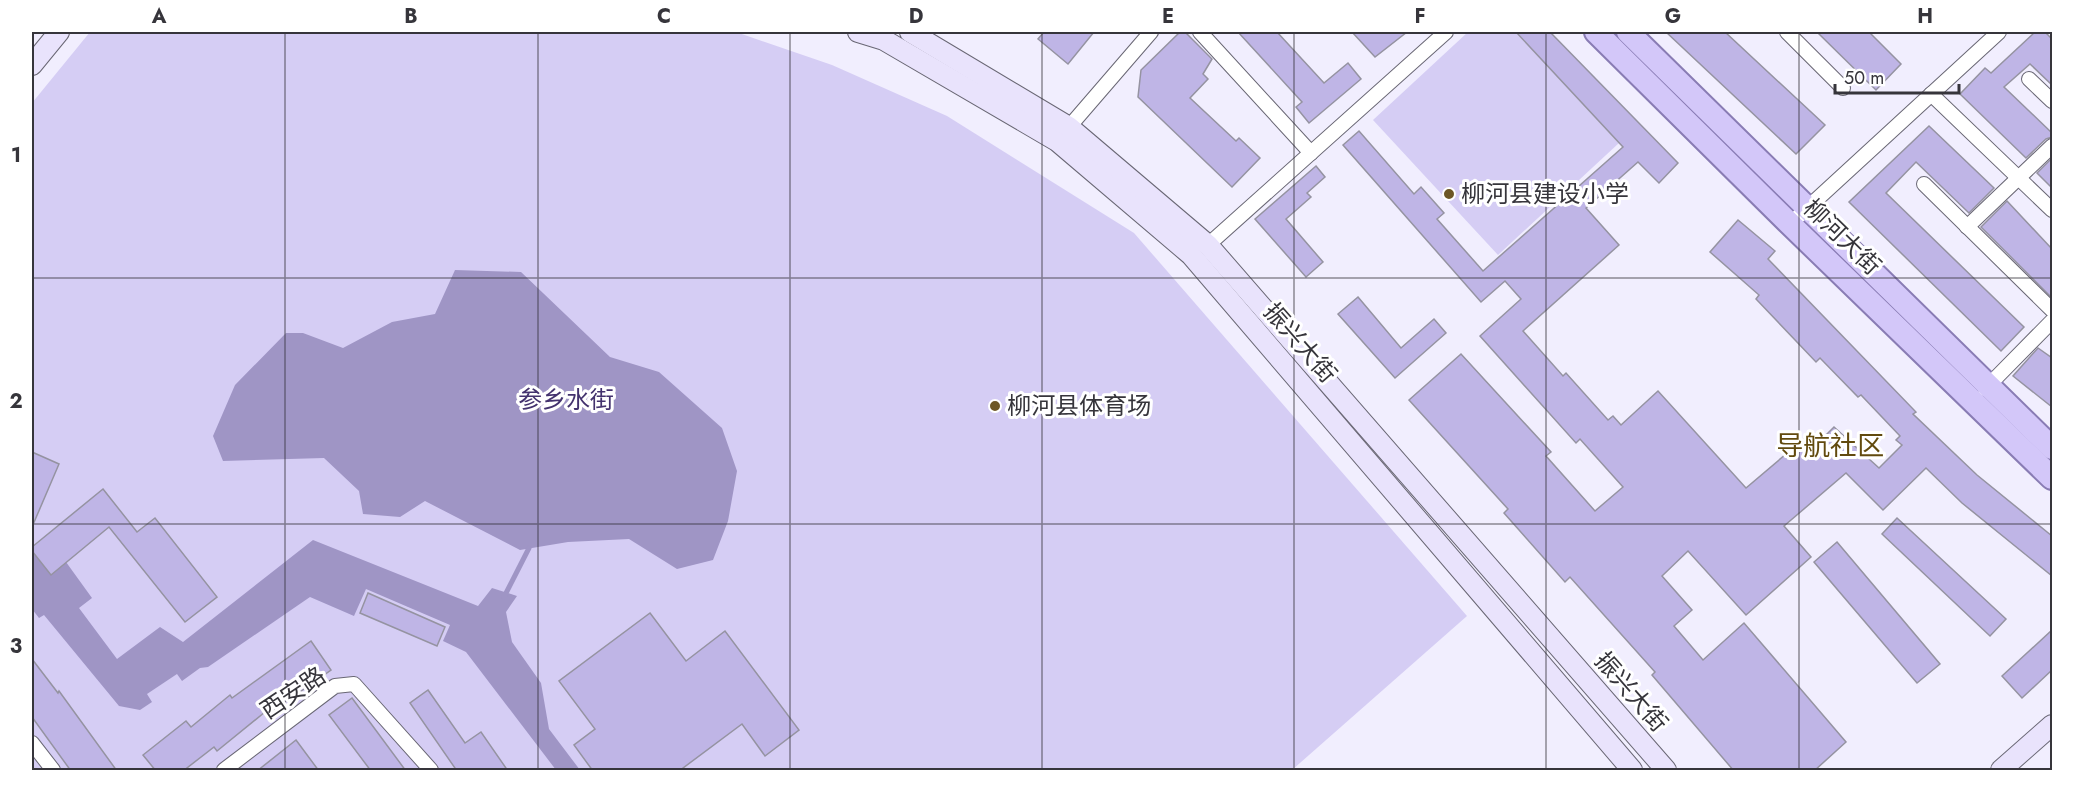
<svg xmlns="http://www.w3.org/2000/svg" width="2084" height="802" viewBox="0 0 2084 802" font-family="Jost,'Noto Sans SC',sans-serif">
  <rect width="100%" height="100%" fill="#f1eefe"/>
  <!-- green -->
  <g fill="#d5cdf4">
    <path d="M90,32h646l96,33 115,51 187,117 333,383 -175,154h-1260v-667z"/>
    <path d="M1468,32h48l103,111 -121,112 -125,-135z"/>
  </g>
  <!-- water -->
  <g fill="#9f95c5">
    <path d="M455,270l66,2 89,85 49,15 63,56 15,43 -9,50 -15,39 -36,9 -48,-30 -61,3 -48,8 -95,-49 -25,16 -37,-3 -4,-23 -35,-33 -101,3 -10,-25 22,-51 51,-52h17l40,15 49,-26 43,-8z"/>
    <path d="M313,540l165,66 14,-18 25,8 -11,16 6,30 29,41 8,46 31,41h-24l-90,-118 -23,-11 7,-16 -84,-36 -12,27 -44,-19 -102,70 -8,1 -18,13 -5,-7 -30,20 5,8 -12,8 -21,-4 -75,-91 -5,3 -7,-9v-58l19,24 15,-13 26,36 -13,10 38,51 43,-32 23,15z"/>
  </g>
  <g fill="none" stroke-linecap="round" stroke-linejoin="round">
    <!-- stream -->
    <path stroke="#9f95c5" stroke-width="5" d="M504,597l25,-49"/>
  </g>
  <!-- building -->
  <g fill="#bfb5e6" stroke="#9593a1" stroke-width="1.5">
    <path d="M1044,32h50l-26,32 -30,-25z"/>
    <path d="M1180,32h5l27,27 -9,15 5,5 -18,19 46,43 3,-3 21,20 -28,29 -94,-90 3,-27z"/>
    <path d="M1238,32h39l47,51 24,-20 13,16 -52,44 -13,-16 6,-5z"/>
    <path d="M1352,32h55l-32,25z"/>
    <path d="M1516,32h34l128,131 -19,20 -21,-21 -52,46 33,37 -96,86 40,45 3,-3 42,47 5,-4 8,9 37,-34 88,97 66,-56 8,9 14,-14 45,41 23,-23 -6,-5 4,-4 -39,-41 -3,2 -38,-39 -4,4 -60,-63 3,-4 -49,-43 28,-32 37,31 -7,8 148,153 -3,2 64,61 75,61v40l-90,-73 -36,-35 -43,42 -37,-37 -62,53 27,31 -65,58 -58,-64 -26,25 30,34 -18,16 29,34 41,-37 102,119 -32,29h-80l-82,-96 3,-3 -85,-95 -5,5 -61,-69 4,-4 -99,-109 52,-46 90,98 -5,4 49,55 28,-24 -43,-48 -4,4 -96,-107 41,-37 -16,-18 -24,21 -138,-157 16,-14 55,63 7,-7 23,26 -7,6 46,52 140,-124z"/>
    <path d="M1666,32h59l100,93 -29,29z"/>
    <path d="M1817,32h52l32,32 -25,26z"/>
    <path d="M2035,32h10l7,7v46l-22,-21 -26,23 48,46v4l-6,2 -20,19 -66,-64 25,-26 6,5z"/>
    <path d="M1929,126l65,62 -25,25 -53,-51 -30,31 138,134 -23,24 -152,-149z"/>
    <path d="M2052,158v30l-15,-15z"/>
    <path d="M1316,166l9,11 -18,16 4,4 -25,22 37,43 -17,15 -51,-58z"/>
    <path d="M2007,201l45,48v49l-71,-71z"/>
    <path d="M1358,297l43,51 33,-29 12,14 -51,45 -57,-64z"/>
    <path d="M2038,348l14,10v49l-39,-31z"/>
    <path d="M32,452l27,12 -27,63z"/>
    <path d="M103,489l34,43 18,-14 62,79 -32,25 -76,-95 -58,48 -19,-24v-4z"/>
    <path d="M1897,518l109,101 -16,17 -108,-102z"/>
    <path d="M1837,542l103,122 -23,19 -103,-121z"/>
    <path d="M368,593l77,34 -8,19 -77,-33z"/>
    <path d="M650,613l36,48 39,-30 74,99 -34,26 -23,-32 -63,47h-86l-19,-26 21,-16 -36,-48z"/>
    <path d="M2052,630v40l-30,28 -20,-22z"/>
    <path d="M311,641l20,29 -64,45 -2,-3 -48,39 -3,-4 -31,24h-27l-13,-16 43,-34 5,6 39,-32 2,3z"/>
    <path d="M32,659l26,34 1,-2 58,80h-46l-39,-54z"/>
    <path d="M428,690l37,53 16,-11 27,39h-51l-47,-68z"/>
    <path d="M352,698l54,73h-35l-42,-56z"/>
    <path d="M296,740l23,31h-62z"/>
  </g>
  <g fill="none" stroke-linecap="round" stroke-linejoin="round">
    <defs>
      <g id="street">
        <path d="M1200,32l111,121"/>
        <path d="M1787,32l56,56"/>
        <path d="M2029,79l23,22"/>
        <path d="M1931,94l121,116"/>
        <path d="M1069,127l82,-95"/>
        <path d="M1924,184l128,126"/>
        <path d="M1790,224l209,-192"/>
        <path d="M1967,227l85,-81"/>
        <path d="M1208,245l238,-213"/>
        <path d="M1985,389l67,-68"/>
        <path d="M32,743l21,27"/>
        <path d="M224,770l111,-84 19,-2 77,86"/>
      </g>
      <g id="secondary">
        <path d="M858,32l26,8 173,101 134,114 441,515"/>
        <path d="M910,32l159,95 139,118 458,525"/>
        <path d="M32,65l27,-33"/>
        <path d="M2001,770l51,-45"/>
      </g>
      <g id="primary">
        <path d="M1596,32l194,192 262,254"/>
        <path d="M1628,32l424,416"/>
      </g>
    </defs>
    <!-- street casing -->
    <use href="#street" stroke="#696774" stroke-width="16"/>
    <!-- secondary casing -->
    <use href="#secondary" stroke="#696774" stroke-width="22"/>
    <!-- primary casing -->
    <use href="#primary" stroke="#897cb4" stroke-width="26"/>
    <!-- street -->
    <use href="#street" stroke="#fff" stroke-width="14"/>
    <!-- secondary -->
    <use href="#secondary" stroke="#e9e3fc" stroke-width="20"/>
    <!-- primary -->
    <use href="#primary" stroke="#d3c7f9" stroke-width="22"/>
  </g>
  <!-- grid -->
  <path fill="none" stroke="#36353b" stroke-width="1.5" stroke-opacity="0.55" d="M285,32v738M538,32v738M790,32v738M1042,32v738M1294,32v738M1546,32v738M1799,32v738M32,278h2020M32,524h2020"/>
  <!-- markers -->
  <g fill="#6d5726" stroke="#fff" stroke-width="2">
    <circle cx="1449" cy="194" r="6"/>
    <circle cx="995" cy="406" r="6"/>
  </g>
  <g text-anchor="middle" stroke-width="6" stroke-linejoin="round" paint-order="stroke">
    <!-- poi labels -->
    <g font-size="24" fill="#36353b" stroke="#fff" text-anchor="start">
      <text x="1461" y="202">柳河县建设小学</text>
      <text x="1007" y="414">柳河县体育场</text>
    </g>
    <!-- street labels -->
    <g font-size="24" fill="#36353b" stroke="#fff">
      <text transform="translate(1842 237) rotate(44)" y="8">柳河大街</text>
      <text transform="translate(1300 343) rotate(49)" y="8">振兴大街</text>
      <text transform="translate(1631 692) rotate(49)" y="8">振兴大街</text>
      <text transform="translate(293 693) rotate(-34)" y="8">西安路</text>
    </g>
    <!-- park labels -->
    <g font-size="24" fill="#43326e" stroke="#fff">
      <text x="566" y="408">参乡水街</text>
    </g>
    <!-- quarter labels -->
    <g font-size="27" fill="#624a0e" stroke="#fff">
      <text x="1830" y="455">导航社区</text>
    </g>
  </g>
  <!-- border -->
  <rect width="2084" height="802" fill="none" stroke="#ffffff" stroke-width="66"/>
  <!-- scale -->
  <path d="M1835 84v9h124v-9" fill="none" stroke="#36353b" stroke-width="3"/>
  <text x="1844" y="84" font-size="18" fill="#36353b" stroke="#ffffff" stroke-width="4.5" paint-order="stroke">50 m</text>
  <rect x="33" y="33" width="2018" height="736" fill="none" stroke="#36353b" stroke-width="2"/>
  <g font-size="20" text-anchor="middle" font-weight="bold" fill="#36353b">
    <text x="159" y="23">A</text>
    <text x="411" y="23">B</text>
    <text x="664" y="23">C</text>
    <text x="916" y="23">D</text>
    <text x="1168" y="23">E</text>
    <text x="1420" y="23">F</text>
    <text x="1673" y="23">G</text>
    <text x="1925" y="23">H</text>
    <text x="16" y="162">1</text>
    <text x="16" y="408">2</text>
    <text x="16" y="653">3</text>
  </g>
</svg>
